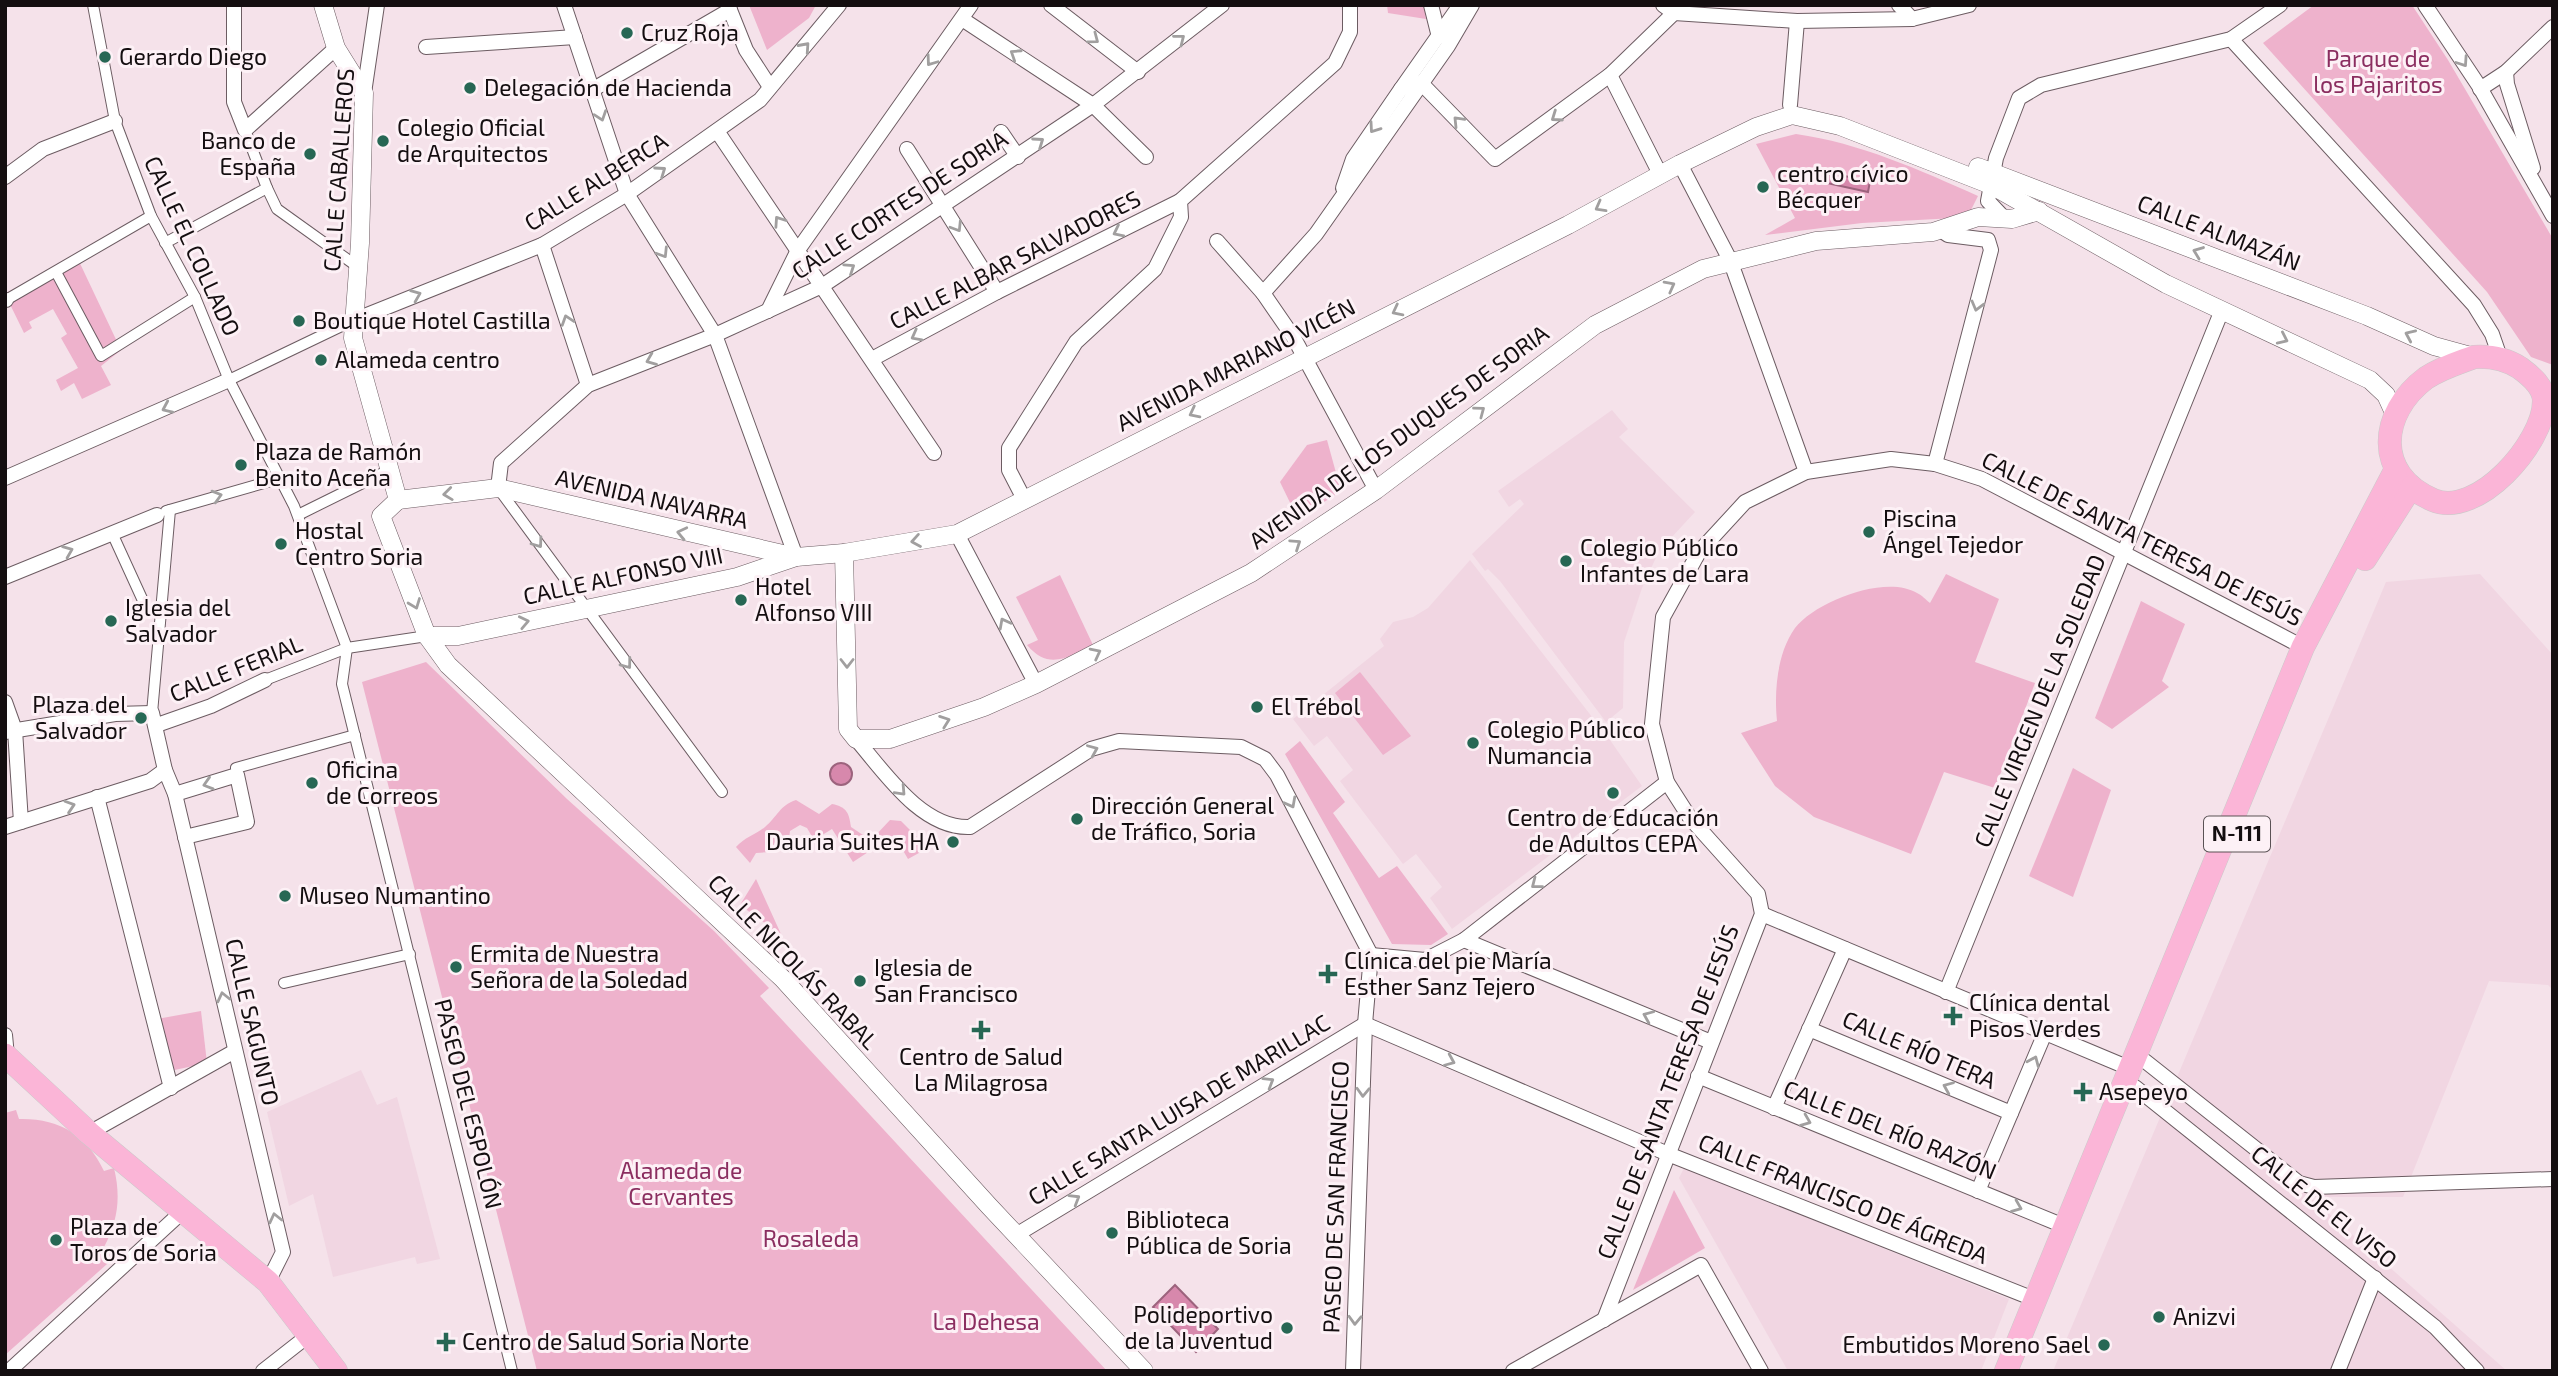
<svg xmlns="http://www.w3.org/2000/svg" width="2558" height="1376" viewBox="0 0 2558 1376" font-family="'Exo 2',sans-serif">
  <rect width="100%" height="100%" fill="#f5e2ea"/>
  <!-- built -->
  <g fill="#f1d6e2">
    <path d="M1612,410l16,19 -9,8 76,75 -36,39 -17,37 -18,54 -1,66 -17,14 -106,-141 -12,-12 -3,2 -13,-17 52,-50 -4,-5 -11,8 -11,-16z"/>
    <path d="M1470,560l140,180 32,46 -190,143 -22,-31 12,-11 -26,-33 -13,10 -48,-63 -15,-20 13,-11 -26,-34 -13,10 -21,-27 91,-73 -4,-7 13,-17 20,-5 15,-9z"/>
    <path d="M2480,574l73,81v335l-5,-5 -59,-4 -86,216h-93l197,174h-454l333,-789z"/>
    <path d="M361,1070l16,35 20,-8 43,162 -23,5 -2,-7 -82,20 -20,-83 -24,12 -22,-94z"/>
    <path d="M1684,1168l325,131 -28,72h-193l-109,-193z"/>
  </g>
  <!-- green -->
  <g fill="#eeb2cc">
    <path d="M749,5h67l-7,13 -42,32z"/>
    <path d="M1387,5h37l2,14 -38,-6z"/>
    <path d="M2314,5h98l36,55 105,179v126l-22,-8 -44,-65 -224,-249z"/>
    <path d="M1796,134c64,9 124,36 182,62l-8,16 -15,6 -93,5 -97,12 30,-17 -39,-74z"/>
    <path d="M76,255l45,95 -20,16 10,19 -29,14 -8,-16 -13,8 -5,-11 22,-12 -17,-30 6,-4 -14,-25 -24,13 3,6 -8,5 -19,-39z"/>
    <path d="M1327,440l14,51 -43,28 -18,-37 27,-37z"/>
    <path d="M1946,574l53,25 -24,63 60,21 -40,105 -51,-16 -33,82 -97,-37 -39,-31 -34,-53 36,-12c-3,-29 0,-68 18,-93 21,-27 91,-54 122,-35 5,2 9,7 13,10z"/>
    <path d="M1060,575l33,70c-25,12 -44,26 -66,0l11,-5 -22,-43z"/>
    <path d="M2141,601l44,23 -23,57 7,6 -57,42 -17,-11z"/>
    <path d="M426,662l141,137 147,132 55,57 -9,8 347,375h-570l-175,-689z"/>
    <path d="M1360,672l51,64 -28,19 -48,-62z"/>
    <path d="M1300,741l45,61 -12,11 46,65 18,-12 51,68 -17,11 -39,-1 -107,-190z"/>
    <path d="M2073,768l38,22 -38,107 -44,-21z"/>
    <path d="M796,800l23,14 13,-10c15,3 17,9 19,23l12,8 11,2 16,-17 11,1 27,27 -20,11 -14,-24 -41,27 -21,-33 -18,11 -7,-12 -7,-3 -10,6 -1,8 -14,3 -5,10 -14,1 -6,10 -14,-16c9,-10 19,-12 29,-20 12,-10 15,-22 31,-27z"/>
    <path d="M756,879l34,75 -24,-30 -26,-19z"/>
    <path d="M201,1011l6,52 -37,8 -13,-52z"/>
    <path d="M16,1110l3,9c40,-1 68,16 85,52l10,-3c7,29 4,53 -10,79l12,9 -111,99v-242z"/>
    <path d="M1674,1190l31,58 -72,42z"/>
  </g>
  <!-- water -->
  <g fill="#d788ac" stroke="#9c637d" stroke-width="2">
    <path d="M1829,173l41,8 -2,11 -41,-9z"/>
    <circle cx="841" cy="774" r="11"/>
    <path d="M1175,1285l43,44 -22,23 -43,-45z"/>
  </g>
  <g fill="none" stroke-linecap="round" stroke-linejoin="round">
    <defs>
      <g id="pedestrian">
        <path d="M93,5l22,116 36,95 44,81 34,83 65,126 53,142 -5,36 170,687"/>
        <path d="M267,188l10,21 81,58"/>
        <path d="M165,243l102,-55 -22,-58"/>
        <path d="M56,272l45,84 94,-59"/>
        <path d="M6,300l145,-84"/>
        <path d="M229,380l123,-59"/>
        <path d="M498,488l224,304"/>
        <path d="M166,511l112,-32"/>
        <path d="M298,515l91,-45"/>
        <path d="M112,533l32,70"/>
        <path d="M265,680l82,-32 80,-12"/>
        <path d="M152,713l18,-203"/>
        <path d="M237,775l-1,-7 119,-33"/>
        <path d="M284,983l126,-29"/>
      </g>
      <g id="minor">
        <path d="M234,5v97l11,28 91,-82"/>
        <path d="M564,5l63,189 88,141 81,222"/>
        <path d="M728,5l18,45 24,37"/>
        <path d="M1051,5l87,67"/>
        <path d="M1431,5l8,32"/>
        <path d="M1663,5l11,8 123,8 115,-2 57,-14"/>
        <path d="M1899,5l13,14"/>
        <path d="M2425,5l54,81 74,130"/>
        <path d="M962,19l131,86 53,52"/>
        <path d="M2231,39l243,266 18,29 9,26"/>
        <path d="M426,47l149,-10"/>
        <path d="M2506,72l1,12 26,84"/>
        <path d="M1610,75l50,99"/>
        <path d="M1421,83l74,76 115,-84 64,-62"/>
        <path d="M1401,89l59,-84"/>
        <path d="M2480,89l26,-17 47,-45"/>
        <path d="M592,90l138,-80"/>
        <path d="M364,93l13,-88"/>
        <path d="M1790,105l7,-84"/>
        <path d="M717,131l217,322"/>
        <path d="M1001,132l17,25"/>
        <path d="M907,149l90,143"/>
        <path d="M1680,164l50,96 76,212"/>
        <path d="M5,177l38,-28 72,-28"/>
        <path d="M1343,188l10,-29 48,-70 20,-6"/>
        <path d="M2005,219l-17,-18 8,-43 23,-60 22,-13 190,-46 49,-34"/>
        <path d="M1217,241l46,52"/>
        <path d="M542,245l46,140"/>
        <path d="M5,300h1"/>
        <path d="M768,311l30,-61 173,-245"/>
        <path d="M352,321l190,-76 85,-51 133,-94 79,-95"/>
        <path d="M872,359l125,-67 183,-91"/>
        <path d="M1935,464l56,-214 -3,-10 -40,-5 -6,-4"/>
        <path d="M5,478l224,-98"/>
        <path d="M498,488l3,-25 87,-78 127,-50 107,-49 271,-181 129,-100"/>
        <path d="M1376,490l-82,-152 -31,-45 53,-59 132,-188 24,-41"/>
        <path d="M1024,499l-15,-29v-22l67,-106 79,-73 26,-52 -1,-16 155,-138 15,-31v-27"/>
        <path d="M957,534l79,150"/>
        <path d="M5,577l152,-62"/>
        <path d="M5,702l10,28 6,92"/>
        <path d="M157,725l54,-19 54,-26"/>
        <path d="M5,732l110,-18 37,-1 13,57 10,24 108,458 -15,30"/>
        <path d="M856,739c29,34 66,90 114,88l121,-78 28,-8 122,6 24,12 12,16 94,180 -6,69 -12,347"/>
        <path d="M175,794l62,-19 10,47 -62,15"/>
        <path d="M97,797l74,291"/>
        <path d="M5,827l145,-46 15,-11"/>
        <path d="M1762,914l367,154"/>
        <path d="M1464,940l247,102"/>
        <path d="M1371,955l54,5 39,-20 203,-158"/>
        <path d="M1946,992l276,-682"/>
        <path d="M1365,1024l303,130 366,145"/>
        <path d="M1809,1029l202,84"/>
        <path d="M5,1035l2,21"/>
        <path d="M2145,1061l154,122 15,4 239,-8"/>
        <path d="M1698,1076l366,150"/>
        <path d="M2135,1087l300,240 42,44"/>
        <path d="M1774,1108l71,-159"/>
        <path d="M89,1133l146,-82"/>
        <path d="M1978,1191l67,-158"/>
        <path d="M1016,1235l349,-211"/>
        <path d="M1604,1320l158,-406 -4,-20 -68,-76 -23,-36 -15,-58 11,-107 36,-65 46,-50 61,-30 85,-13 44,5 47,15 321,168"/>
        <path d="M9,1371l174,-160"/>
        <path d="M263,1371l46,-36"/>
        <path d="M1513,1371l188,-106 60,106"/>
        <path d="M2338,1371l37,-93"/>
      </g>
      <g id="tertiary">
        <path d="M323,5l13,43 28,45 -4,150 -7,95 45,162"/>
        <path d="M1978,167l389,149 67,30 40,11"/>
        <path d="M398,500l-17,16 46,120 21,29 335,314 206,227 155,165"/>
        <path d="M398,500l100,-12 298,69"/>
        <path d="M844,553l4,176 8,10h34l94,-32 52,-23 215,-111 125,-83 219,-165 108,-56 113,-28 117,-9 45,-15 34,2 27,-8"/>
        <path d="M427,636h31l128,-27 151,-32 59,-20 48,-4 113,-19 611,-309 112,-61 76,-37 36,-12 48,11 151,59 175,99 204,96 16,15 10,22"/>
      </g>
      <g id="primary">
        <path d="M2474,357c17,-1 32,2 46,11 11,8 24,19 24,33 0,42 -67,118 -111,99 -59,-25 -54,-87 -7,-122 15,-10 32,-15 48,-21z"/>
        <path d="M2365,559l46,-72"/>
        <path d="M5,1055l84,78 179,149 68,89"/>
        <path d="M2006,1371l297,-724 93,-178"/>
      </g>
    </defs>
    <!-- pedestrian casing -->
    <use href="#pedestrian" stroke="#6c5c62" stroke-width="12"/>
    <!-- minor casing -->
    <use href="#minor" stroke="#6c5c62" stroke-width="16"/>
    <!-- tertiary casing -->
    <use href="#tertiary" stroke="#6c5c62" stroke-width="19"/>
    <!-- primary casing -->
    <use href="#primary" stroke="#cbcaca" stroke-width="24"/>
    <!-- pedestrian -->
    <use href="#pedestrian" stroke="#fff" stroke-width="10"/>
    <!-- minor -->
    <use href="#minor" stroke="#fff" stroke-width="14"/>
    <!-- tertiary -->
    <use href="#tertiary" stroke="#fff" stroke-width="18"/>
    <!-- primary -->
    <use href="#primary" stroke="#fbb5d7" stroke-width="23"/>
  </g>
  <!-- one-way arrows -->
  <defs><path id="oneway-chevron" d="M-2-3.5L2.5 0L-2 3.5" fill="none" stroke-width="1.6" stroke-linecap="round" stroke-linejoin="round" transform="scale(1.75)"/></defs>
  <g stroke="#a19f9f">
    <use href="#oneway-chevron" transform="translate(1094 39) rotate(37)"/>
    <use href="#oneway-chevron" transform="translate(1180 39) rotate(-38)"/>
    <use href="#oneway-chevron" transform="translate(805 47) rotate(-48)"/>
    <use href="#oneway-chevron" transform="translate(1015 54) rotate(-147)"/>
    <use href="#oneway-chevron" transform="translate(931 61) rotate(126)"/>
    <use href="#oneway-chevron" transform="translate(2463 62) rotate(56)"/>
    <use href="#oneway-chevron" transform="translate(601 116) rotate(71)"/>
    <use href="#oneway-chevron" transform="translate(1556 117) rotate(145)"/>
    <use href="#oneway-chevron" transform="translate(1458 121) rotate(-134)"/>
    <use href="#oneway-chevron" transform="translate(1374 128) rotate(125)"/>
    <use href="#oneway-chevron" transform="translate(1039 142) rotate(-35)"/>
    <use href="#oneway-chevron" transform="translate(661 171) rotate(-35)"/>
    <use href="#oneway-chevron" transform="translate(1600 207) rotate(151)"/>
    <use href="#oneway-chevron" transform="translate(779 221) rotate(-124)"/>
    <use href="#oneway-chevron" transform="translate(957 227) rotate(58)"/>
    <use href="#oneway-chevron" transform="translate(1118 232) rotate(154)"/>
    <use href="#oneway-chevron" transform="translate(2198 252) rotate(-159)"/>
    <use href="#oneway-chevron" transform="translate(663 253) rotate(58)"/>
    <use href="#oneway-chevron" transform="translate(850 268) rotate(-34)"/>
    <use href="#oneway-chevron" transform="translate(1670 286) rotate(-28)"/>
    <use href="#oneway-chevron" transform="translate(416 295) rotate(-22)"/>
    <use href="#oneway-chevron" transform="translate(1977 306) rotate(105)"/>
    <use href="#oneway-chevron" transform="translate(1397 311) rotate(153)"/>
    <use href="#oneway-chevron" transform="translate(567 320) rotate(-108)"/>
    <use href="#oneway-chevron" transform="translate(2410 335) rotate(-156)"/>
    <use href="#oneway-chevron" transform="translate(916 336) rotate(152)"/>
    <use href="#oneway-chevron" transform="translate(2283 339) rotate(25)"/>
    <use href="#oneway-chevron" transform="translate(651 360) rotate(158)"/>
    <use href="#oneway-chevron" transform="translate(167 408) rotate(156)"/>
    <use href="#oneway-chevron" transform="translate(1480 411) rotate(-37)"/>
    <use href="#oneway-chevron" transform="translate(1194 413) rotate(153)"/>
    <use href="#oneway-chevron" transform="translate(448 494) rotate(173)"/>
    <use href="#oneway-chevron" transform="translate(217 496) rotate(-16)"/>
    <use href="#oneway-chevron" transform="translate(682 533) rotate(-167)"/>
    <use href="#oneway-chevron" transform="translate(916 541) rotate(170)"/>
    <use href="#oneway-chevron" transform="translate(538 543) rotate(54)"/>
    <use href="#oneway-chevron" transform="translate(1296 544) rotate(-34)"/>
    <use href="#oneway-chevron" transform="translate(68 551) rotate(-22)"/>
    <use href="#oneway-chevron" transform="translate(415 604) rotate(69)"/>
    <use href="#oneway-chevron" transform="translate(524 622) rotate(-12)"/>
    <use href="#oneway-chevron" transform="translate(1004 623) rotate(-118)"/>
    <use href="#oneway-chevron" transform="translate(1096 653) rotate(-27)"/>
    <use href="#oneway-chevron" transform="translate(847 663) rotate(90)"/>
    <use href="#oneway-chevron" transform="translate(627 664) rotate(53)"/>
    <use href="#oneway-chevron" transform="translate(945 721) rotate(-20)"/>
    <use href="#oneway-chevron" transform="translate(1093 750) rotate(-23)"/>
    <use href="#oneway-chevron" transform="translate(208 784) rotate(163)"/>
    <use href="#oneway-chevron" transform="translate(901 791) rotate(47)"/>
    <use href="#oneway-chevron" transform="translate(1291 803) rotate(62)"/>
    <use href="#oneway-chevron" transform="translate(70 806) rotate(-18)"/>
    <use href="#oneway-chevron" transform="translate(1536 884) rotate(142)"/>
    <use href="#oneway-chevron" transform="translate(223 997) rotate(-103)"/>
    <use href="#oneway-chevron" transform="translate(1648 1016) rotate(-157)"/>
    <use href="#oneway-chevron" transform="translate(1450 1061) rotate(23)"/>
    <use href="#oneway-chevron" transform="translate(2034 1061) rotate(-67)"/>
    <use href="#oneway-chevron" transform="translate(1269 1082) rotate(-31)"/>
    <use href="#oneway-chevron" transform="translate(1948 1087) rotate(-157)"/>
    <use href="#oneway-chevron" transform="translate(1363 1092) rotate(92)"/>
    <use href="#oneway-chevron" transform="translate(1806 1121) rotate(22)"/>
    <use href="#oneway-chevron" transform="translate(1075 1199) rotate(-31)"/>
    <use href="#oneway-chevron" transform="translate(2017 1207) rotate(22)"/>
    <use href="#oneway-chevron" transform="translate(275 1218) rotate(-103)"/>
    <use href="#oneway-chevron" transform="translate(1355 1320) rotate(92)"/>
  </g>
  <!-- markers -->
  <g fill="#276754" stroke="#fdf1f6" stroke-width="2.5">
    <circle cx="627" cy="33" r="7"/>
    <circle cx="105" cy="57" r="7"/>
    <circle cx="470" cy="88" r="7"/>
    <circle cx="383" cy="141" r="7"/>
    <circle cx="310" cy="154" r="7"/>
    <circle cx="1763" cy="187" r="7"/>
    <circle cx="299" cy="321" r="7"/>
    <circle cx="321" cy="360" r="7"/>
    <circle cx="241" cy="465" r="7"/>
    <circle cx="1869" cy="532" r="7"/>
    <circle cx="281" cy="544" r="7"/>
    <circle cx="1566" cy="561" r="7"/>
    <circle cx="741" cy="600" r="7"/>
    <circle cx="111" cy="621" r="7"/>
    <circle cx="1257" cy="707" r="7"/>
    <circle cx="141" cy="718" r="7"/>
    <circle cx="1473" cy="743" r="7"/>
    <circle cx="312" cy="783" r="7"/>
    <circle cx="1613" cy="793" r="7"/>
    <circle cx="1077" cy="819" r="7"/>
    <circle cx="953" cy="842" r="7"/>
    <circle cx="285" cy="896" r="7"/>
    <circle cx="456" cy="967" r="7"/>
    <path d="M1324.5 963.5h7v7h7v7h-7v7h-7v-7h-7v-7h7z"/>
    <circle cx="860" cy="981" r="7"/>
    <path d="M1949.5 1005.5h7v7h7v7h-7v7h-7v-7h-7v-7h7z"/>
    <path d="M977.5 1019.5h7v7h7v7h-7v7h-7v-7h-7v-7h7z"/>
    <path d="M2079.5 1081.5h7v7h7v7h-7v7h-7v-7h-7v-7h7z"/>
    <circle cx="1112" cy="1233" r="7"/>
    <circle cx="56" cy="1240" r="7"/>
    <circle cx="2159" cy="1317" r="7"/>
    <circle cx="1287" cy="1328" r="7"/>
    <path d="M442.5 1331.5h7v7h7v7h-7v7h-7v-7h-7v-7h7z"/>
    <circle cx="2104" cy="1345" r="7"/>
  </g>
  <g text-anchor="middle" stroke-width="6" stroke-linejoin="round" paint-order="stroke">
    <!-- shield labels -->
    <rect fill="#fdf1f6" stroke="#5a5255" stroke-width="2" x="2204" y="816.5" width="66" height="35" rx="5"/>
    <g font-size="21" font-weight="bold" fill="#140e10">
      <text x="2237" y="841">N-111</text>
    </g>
    <!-- poi labels -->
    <g font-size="23" fill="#140e10" stroke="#fdf1f6" text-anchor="start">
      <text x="641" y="41">Cruz Roja</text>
      <text x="119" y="65">Gerardo Diego</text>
      <text x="484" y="96">Delegación de Hacienda</text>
      <text x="397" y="136">Colegio Oficial<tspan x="397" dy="26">de Arquitectos</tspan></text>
      <text x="296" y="149" text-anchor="end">Banco de<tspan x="296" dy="26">España</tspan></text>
      <text x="1777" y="182">centro cívico<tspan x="1777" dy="26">Bécquer</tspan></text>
      <text x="313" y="329">Boutique Hotel Castilla</text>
      <text x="335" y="368">Alameda centro</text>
      <text x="255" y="460">Plaza de Ramón<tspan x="255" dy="26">Benito Aceña</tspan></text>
      <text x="1883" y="527">Piscina<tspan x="1883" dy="26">Ángel Tejedor</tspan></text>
      <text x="295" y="539">Hostal<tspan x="295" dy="26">Centro Soria</tspan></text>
      <text x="1580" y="556">Colegio Público<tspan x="1580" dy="26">Infantes de Lara</tspan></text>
      <text x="755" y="595">Hotel<tspan x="755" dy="26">Alfonso VIII</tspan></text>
      <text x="125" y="616">Iglesia del<tspan x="125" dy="26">Salvador</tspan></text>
      <text x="127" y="713" text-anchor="end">Plaza del<tspan x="127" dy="26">Salvador</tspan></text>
      <text x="1271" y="715">El Trébol</text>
      <text x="1487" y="738">Colegio Público<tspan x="1487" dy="26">Numancia</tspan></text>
      <text x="326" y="778">Oficina<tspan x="326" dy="26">de Correos</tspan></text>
      <text x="1091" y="814">Dirección General<tspan x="1091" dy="26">de Tráfico, Soria</tspan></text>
      <text x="1613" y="826" text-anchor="middle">Centro de Educación<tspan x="1613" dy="26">de Adultos CEPA</tspan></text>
      <text x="939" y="850" text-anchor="end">Dauria Suites HA</text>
      <text x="299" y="904">Museo Numantino</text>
      <text x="470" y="962">Ermita de Nuestra<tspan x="470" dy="26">Señora de la Soledad</tspan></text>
      <text x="1344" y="969">Clínica del pie María<tspan x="1344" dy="26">Esther Sanz Tejero</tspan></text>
      <text x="874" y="976">Iglesia de<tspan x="874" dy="26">San Francisco</tspan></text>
      <text x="1969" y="1011">Clínica dental<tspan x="1969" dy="26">Pisos Verdes</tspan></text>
      <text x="981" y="1065" text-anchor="middle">Centro de Salud<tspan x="981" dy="26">La Milagrosa</tspan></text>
      <text x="2099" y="1100">Asepeyo</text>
      <text x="1126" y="1228">Biblioteca<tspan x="1126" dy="26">Pública de Soria</tspan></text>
      <text x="70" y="1235">Plaza de<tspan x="70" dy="26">Toros de Soria</tspan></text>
      <text x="1273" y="1323" text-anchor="end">Polideportivo<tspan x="1273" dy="26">de la Juventud</tspan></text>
      <text x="2173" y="1325">Anizvi</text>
      <text x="462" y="1350">Centro de Salud Soria Norte</text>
      <text x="2090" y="1353" text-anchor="end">Embutidos Moreno Sael</text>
    </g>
    <!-- park labels -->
    <g font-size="23" fill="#8b2e60" stroke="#fdf1f6">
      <text x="2378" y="67">Parque de<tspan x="2378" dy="26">los Pajaritos</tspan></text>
      <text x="681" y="1179">Alameda de<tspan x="681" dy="26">Cervantes</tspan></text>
      <text x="811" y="1247">Rosaleda</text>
      <text x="986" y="1330">La Dehesa</text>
    </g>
    <!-- street labels -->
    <g font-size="23" fill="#140e10" stroke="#fdf1f6">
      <text transform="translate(339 170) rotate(-86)" y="8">CALLE CABALLEROS</text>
      <text transform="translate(596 182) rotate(-32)" y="8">CALLE ALBERCA</text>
      <text transform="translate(900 205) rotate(-33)" y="8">CALLE CORTES DE SORIA</text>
      <text transform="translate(2219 233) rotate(21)" y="8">CALLE ALMAZÁN</text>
      <text transform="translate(192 246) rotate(65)" y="8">CALLE EL COLLADO</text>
      <text transform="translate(1015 260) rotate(-27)" y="8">CALLE ALBAR SALVADORES</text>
      <text transform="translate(1236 365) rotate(-27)" y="8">AVENIDA MARIANO VICÉN</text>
      <text transform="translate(1399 437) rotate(-36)" y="8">AVENIDA DE LOS DUQUES DE SORIA</text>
      <text transform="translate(652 499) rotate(13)" y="8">AVENIDA NAVARRA</text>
      <text transform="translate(2142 539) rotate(27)" y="8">CALLE DE SANTA TERESA DE JESÚS</text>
      <text transform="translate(623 576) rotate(-12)" y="8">CALLE ALFONSO VIII</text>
      <text transform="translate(236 669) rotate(-22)" y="8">CALLE FERIAL</text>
      <text transform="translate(2040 701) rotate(-68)" y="8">CALLE VIRGEN DE LA SOLEDAD</text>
      <text transform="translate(793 962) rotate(46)" y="8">CALLE NICOLÁS RABAL</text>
      <text transform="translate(252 1022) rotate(77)" y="8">CALLE SAGUNTO</text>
      <text transform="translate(1919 1050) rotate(23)" y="8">CALLE RÍO TERA</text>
      <text transform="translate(1668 1092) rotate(-69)" y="8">CALLE DE SANTA TERESA DE JESÚS</text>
      <text transform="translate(468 1104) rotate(76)" y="8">PASEO DEL ESPOLÓN</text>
      <text transform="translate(1179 1110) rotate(-31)" y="8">CALLE SANTA LUISA DE MARILLAC</text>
      <text transform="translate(1890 1130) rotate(22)" y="8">CALLE DEL RÍO RAZÓN</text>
      <text transform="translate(1336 1197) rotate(-88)" y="8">PASEO DE SAN FRANCISCO</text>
      <text transform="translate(1843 1199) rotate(22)" y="8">CALLE FRANCISCO DE ÁGREDA</text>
      <text transform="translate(2324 1207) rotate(39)" y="8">CALLE DE EL VISO</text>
    </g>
  </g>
  <!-- border -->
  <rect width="2558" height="1376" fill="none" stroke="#140e10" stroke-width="14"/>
</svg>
